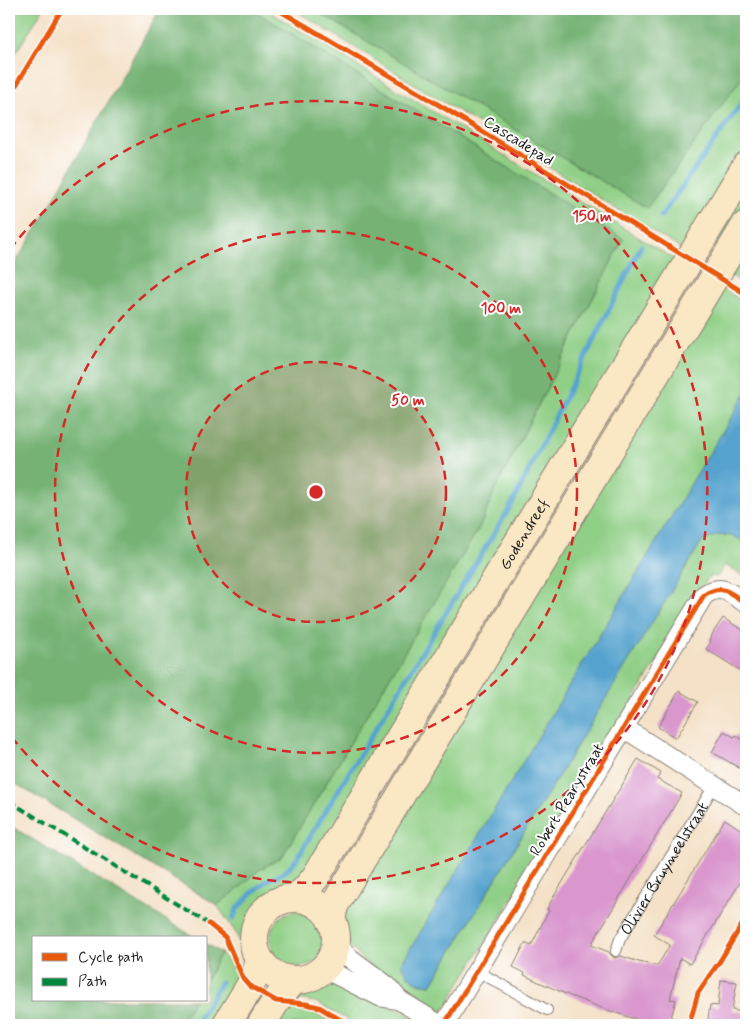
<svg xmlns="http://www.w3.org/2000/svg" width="755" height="1034" viewBox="0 0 755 1034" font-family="Mynerve,sans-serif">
  <rect width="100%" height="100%" fill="#fff"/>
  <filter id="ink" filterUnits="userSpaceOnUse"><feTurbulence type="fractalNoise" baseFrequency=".02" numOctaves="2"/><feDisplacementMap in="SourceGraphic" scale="10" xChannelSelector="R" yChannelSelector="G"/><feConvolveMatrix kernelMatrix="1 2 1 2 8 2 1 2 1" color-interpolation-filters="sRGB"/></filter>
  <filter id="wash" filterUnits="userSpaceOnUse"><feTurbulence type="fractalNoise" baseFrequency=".0096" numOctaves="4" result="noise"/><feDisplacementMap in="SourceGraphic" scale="20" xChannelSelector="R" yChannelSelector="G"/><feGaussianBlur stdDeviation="1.12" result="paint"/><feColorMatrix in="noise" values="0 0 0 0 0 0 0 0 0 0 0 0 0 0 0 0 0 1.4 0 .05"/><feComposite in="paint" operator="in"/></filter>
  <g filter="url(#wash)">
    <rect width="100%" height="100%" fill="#f4e1c7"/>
    <!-- green -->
    <g fill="#90cf86" stroke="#567651">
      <path d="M9,9h34l-34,55z"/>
      <path d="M252,9h13l417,255 -371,612c-7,4 -13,9 -20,13 -3,1 -7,1 -11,3 -15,6 -30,20 -32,36 -2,14 2,26 -1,39l-11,-34 -19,-28 19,-14 23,-21 23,-13 198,-331 14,-34 129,-253z"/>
      <path d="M293,9h20l334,198 99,-135v84l-58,97z"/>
      <path d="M746,176v40l-21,35 -18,-11z"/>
      <path d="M746,238v47l-20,-13z"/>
      <path d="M716,284l25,16 2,-4 3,2v95l-278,461 -60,122 12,8 11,1 269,-441c8,-7 20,-11 31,-8 5,1 11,4 15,6v35l-21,-12 -8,12 -5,-1 -4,2 -265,433h-11l-3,-1 -66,-50 -12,-13 -5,-14 -1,-20z"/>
      <circle cx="298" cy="939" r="28"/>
      <path d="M221,953l24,31 -23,41h-43l15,-25h12v-20z"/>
      <path d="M328,979l67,29 31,17h-69l-41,-23 -25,-4c3,-3 5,-7 8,-10 3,-2 24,-8 29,-9z"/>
      <path d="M280,1006l26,3 31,16h-69z"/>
    </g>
    <!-- forest -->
    <g fill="#74b273" stroke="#486748">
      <path d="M160,9h92l371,230 -129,253 -14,34 -198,331 -23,13 -23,21 -19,14 -208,-125v-507l34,-55z"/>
      <path d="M313,9h433v63l-99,136z"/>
      <path d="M9,825l187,113h-162v62h160l-15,25h-170z"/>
      <path d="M206,944l15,9 -15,27z"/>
    </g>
    <!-- water -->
    <path fill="#55a2ce" stroke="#385f75" d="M746,393v149c-4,-2 -10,-5 -15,-6 -11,-3 -23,1 -31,8l-269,441c-17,-1 -22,-7 -30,-21z"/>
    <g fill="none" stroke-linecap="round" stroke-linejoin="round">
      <!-- stream -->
      <g stroke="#55a2ce" stroke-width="5">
        <path d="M661,216l85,-119"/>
        <path d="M233,919l4,-10 15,-16 16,-13 17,-8 11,-12 216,-356 129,-258"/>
        <path d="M195,1025l26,-43"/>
      </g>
    </g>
    <g id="blocks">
      <!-- building -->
      <g fill="#d997ce">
        <path d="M723,618l23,14v42l-40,-25 5,-7 -2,-1 5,-10z"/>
        <path d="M679,691l19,11 -22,36 -18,-11z"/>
        <path d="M724,731l10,6 2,-2 10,7v19l-5,8 -29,-17z"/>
        <path d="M638,759l23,14 -4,6 25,14 -91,152 18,7 2,3 3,3 7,-2 18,6 18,4 13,-21 -16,-10 71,-116 21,14v40l-56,91 -10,-6 -10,41 6,1 -7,25h-15l-47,-15 -39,-15 -27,-12 -17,-8 1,-2 -12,-6 12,-24 6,3 18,-36 -2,-1 7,-13z"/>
        <path d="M721,980l16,2 -5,28 14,3v12h-39l3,-20 8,1z"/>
      </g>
    </g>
  </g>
  <g filter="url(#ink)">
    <use href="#blocks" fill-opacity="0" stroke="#887e72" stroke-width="1"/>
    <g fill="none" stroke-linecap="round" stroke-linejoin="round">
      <defs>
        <g id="lane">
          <path id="s1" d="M616,951l4,-12 94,-153"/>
          <path d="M477,971l70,39"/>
        </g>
        <g id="street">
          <path d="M624,728l122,78"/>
          <path d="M336,941l11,15 39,29 13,15"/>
          <path d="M317,974l12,-2 6,2 46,23 18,3 41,25"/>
          <path d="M444,1025l260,-430c19,-12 25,-2 42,8"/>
        </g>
        <g id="secondary">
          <circle cx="295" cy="939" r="41"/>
          <path id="s2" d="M296,898l10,-9 9,-11 431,-712"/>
          <path d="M331,920l3,-14 7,-12 405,-669"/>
          <path d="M226,1025l24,-39 7,-15 1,-12"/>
          <path d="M261,1025l15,-24 17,-20"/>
        </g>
      </defs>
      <!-- lane casing -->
      <use href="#lane" stroke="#887e72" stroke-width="12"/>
      <!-- street casing -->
      <use href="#street" stroke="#887e72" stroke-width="21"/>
      <!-- secondary casing -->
      <use href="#secondary" stroke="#887e72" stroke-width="30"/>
      <!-- lane -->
      <use href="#lane" stroke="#fff" stroke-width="10"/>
      <!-- street -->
      <use href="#street" stroke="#fff" stroke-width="19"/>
      <!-- secondary -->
      <use href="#secondary" stroke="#fae7c3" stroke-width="28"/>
      <!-- quiet -->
      <path stroke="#00873e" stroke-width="4" stroke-dasharray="8 4" stroke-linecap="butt" d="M9,801l200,123"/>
      <defs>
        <g id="cycleway">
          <path d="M277,9l167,99 302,186"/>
          <path d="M9,97l53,-88"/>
          <path d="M209,924l16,13 18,41 7,8 26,15 30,3 13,3 30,18"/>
          <path d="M444,1025l260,-430c19,-12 25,-2 42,8"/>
          <path d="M689,1025l9,-32 12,-18 10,-14 26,-43"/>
        </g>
      </defs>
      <!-- cycleway casing -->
      <use href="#cycleway" stroke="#fff" stroke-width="8"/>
      <!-- cycleway -->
      <use href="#cycleway" stroke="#e8590c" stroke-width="5"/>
    </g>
  </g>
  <!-- distance rings -->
  <circle cx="316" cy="492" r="130" fill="#d62828" fill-opacity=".12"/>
  <g fill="none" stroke="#d62828" stroke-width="2.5" stroke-dasharray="9 6">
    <circle cx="316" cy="492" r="130"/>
    <circle cx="316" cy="492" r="261"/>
    <path d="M10 249A391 391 0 1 1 10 735"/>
  </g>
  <g text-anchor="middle" stroke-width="4" stroke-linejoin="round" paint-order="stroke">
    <!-- street labels -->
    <g font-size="16" fill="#1c1c1c" stroke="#fff">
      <text transform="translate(519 140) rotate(32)" y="6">Cascadepad</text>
      <text dy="6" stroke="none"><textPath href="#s2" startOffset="430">Godendreef</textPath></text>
      <text transform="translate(566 799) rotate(-59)" y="6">Robert Pearystraat</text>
      <text dy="6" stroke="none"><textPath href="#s1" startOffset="96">Olivier Bruyneelstraat</textPath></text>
    </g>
  </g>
  <circle cx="316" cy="492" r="8" fill="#d62828" stroke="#fff" stroke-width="2.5"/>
  <g font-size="15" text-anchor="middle" font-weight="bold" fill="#d62828" stroke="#fff" stroke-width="4" stroke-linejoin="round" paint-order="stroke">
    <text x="592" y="221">150 m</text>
    <text x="501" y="313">100 m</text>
    <text x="408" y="405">50 m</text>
  </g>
  <!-- margin -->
  <rect width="755" height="1034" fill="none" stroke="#fff" stroke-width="30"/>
  <!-- legend -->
  <rect x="32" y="936" width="175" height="65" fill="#ffffff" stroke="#a4a4a4"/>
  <rect x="42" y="953" width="25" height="8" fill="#e8590c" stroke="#a4a4a4"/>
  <text x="78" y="962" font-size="15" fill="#1c1c1c">Cycle path</text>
  <rect x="42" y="978" width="25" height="8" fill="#00873e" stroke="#a4a4a4"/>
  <text x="78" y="986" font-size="15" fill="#1c1c1c">Path</text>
</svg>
